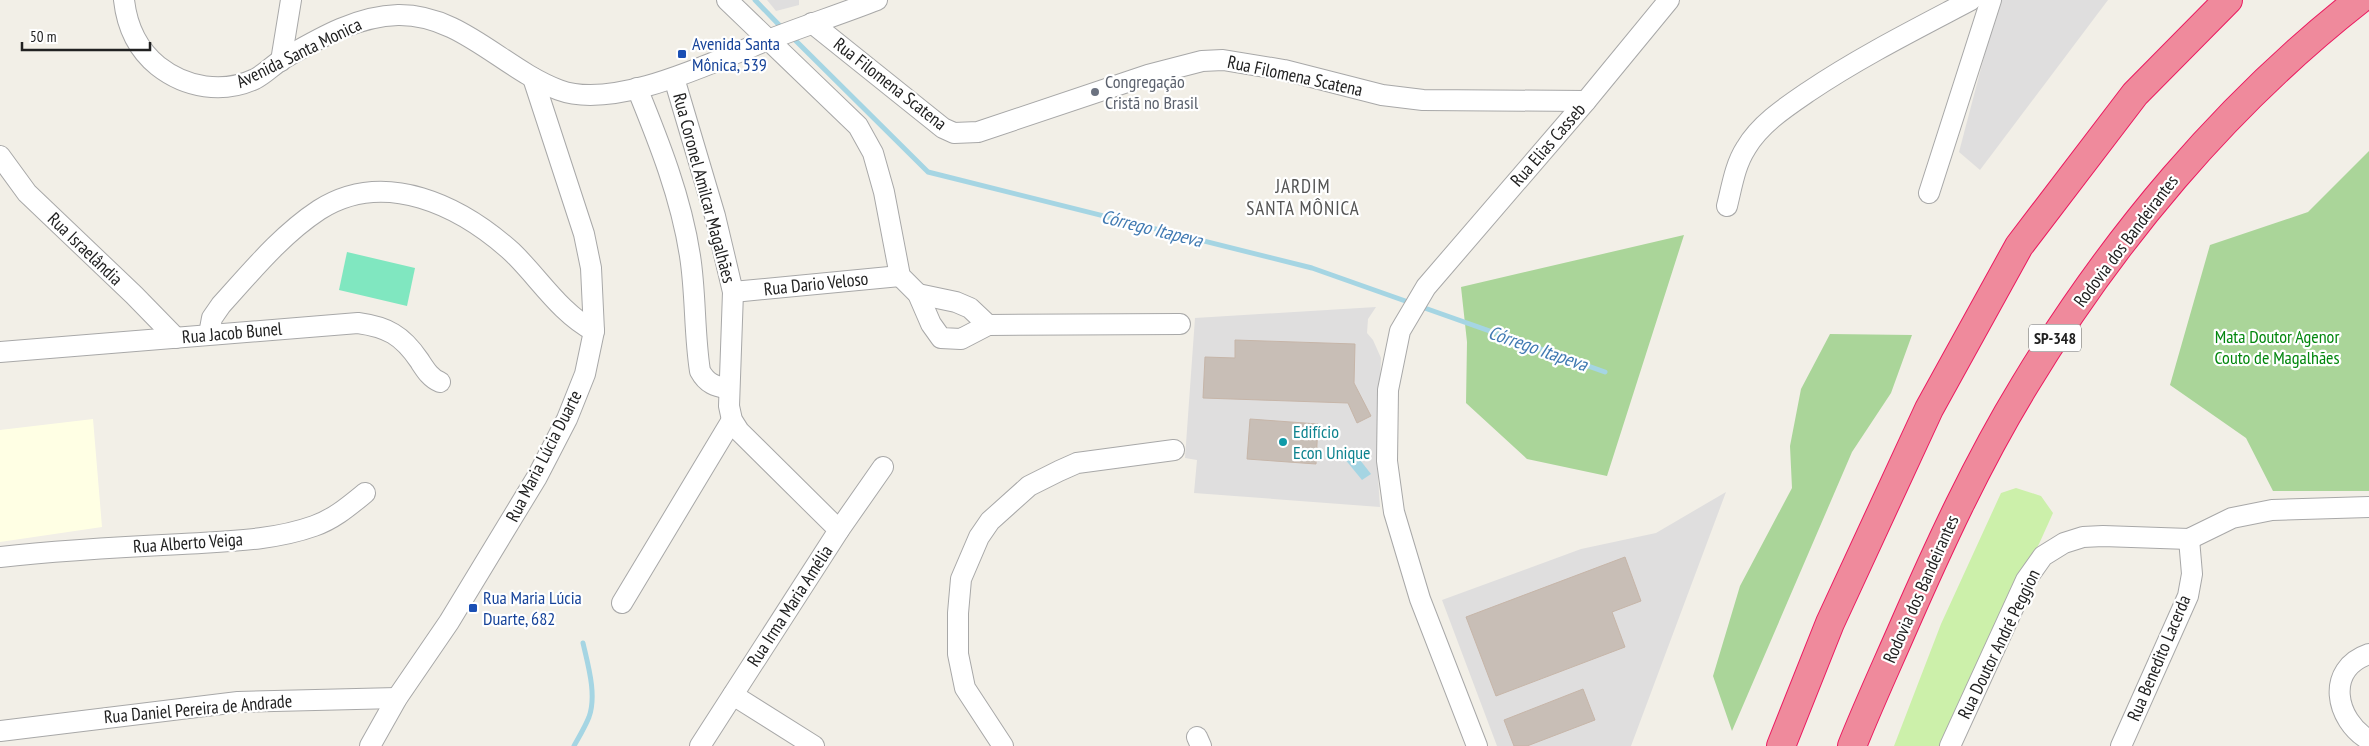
<svg xmlns="http://www.w3.org/2000/svg" width="2369" height="746" viewBox="0 0 2369 746" font-family="'PT Sans Narrow',sans-serif">
  <rect width="100%" height="100%" fill="#f2efe7"/>
  <!-- residential -->
  <g fill="#dfdede">
    <path d="M767,0h32v5l-23,6z"/>
    <path d="M1999,0h109l-128,170 -21,-18z"/>
    <path d="M1376,307l-8,12 -1,14 6,7 8,18 -4,104 3,45 -186,-14 3,-33 -12,-2 10,-140z"/>
    <path d="M1726,492l-95,254h-134l-55,-146 139,-51 75,-16z"/>
  </g>
  <!-- education -->
  <path fill="#ffffe4" d="M93,419l9,108 -102,15v-112z"/>
  <!-- grass -->
  <path fill="#ccf0aa" d="M2016,488l25,8 12,17 -14,31 -24,43 -69,159h-52l47,-122 60,-131z"/>
  <!-- forest -->
  <g fill="#aad599">
    <path d="M2369,151v340h-96l-27,-53 -76,-53 40,-140 98,-33z"/>
    <path d="M1684,235l-77,241 -80,-17 -61,-56 1,-61 -6,-55z"/>
    <path d="M1830,334l82,1 -21,58 -39,59 -120,279 -19,-55 27,-90 52,-98 -2,-42 11,-57z"/>
  </g>
  <!-- pitch -->
  <path fill="#80e7c0" d="M347,252l68,16 -8,38 -68,-16z"/>
  <!-- water -->
  <path fill="#a5d5e3" d="M1353,451l18,23 -9,6 -18,-22z"/>
  <g fill="none" stroke-linecap="round" stroke-linejoin="round">
    <!-- stream -->
    <g stroke="#a5d5e3" stroke-width="5">
      <path d="M755,0l28,29"/>
      <path d="M791,36l137,136 384,96 99,35"/>
      <path d="M1419,306l186,66"/>
      <path d="M574,746c5,-9 11,-19 15,-29 8,-22 -1,-52 -6,-74"/>
    </g>
  </g>
  <!-- building -->
  <g fill="#c8beb6" stroke="#c6b5a8">
    <path d="M1235,340l120,4 -1,39 17,33 -14,7 -9,-20 -145,-5 2,-41 30,1z"/>
    <path d="M1250,419l68,5 -2,40 -69,-5z"/>
    <path d="M1625,557l16,44 -29,11 13,35 -129,49 -30,-79z"/>
    <path d="M1583,689l12,31 -68,26h-13l-10,-26z"/>
  </g>
  <g fill="none" stroke-linecap="round" stroke-linejoin="round">
    <defs>
      <g id="street">
        <path d="M124,0c3,27 13,49 34,66 28,22 65,28 97,13 10,-5 18,-14 28,-20 35,-20 73,-43 115,-44 63,-1 105,54 161,75 56,21 156,-29 209,-50 36,-14 73,-26 109,-40"/>
        <path d="M727,0l131,126 15,27 11,39 16,84 18,18 13,30 10,14 20,1 27,-14 192,-1"/>
        <path d="M812,23l131,105 11,5 24,-1 170,-57 54,-14 21,-1 61,10 98,25 41,5 163,1"/>
        <path d="M281,61l10,-61"/>
        <path d="M674,78l41,138 18,76 -4,114 3,14 7,11 100,99"/>
        <path d="M637,88c22,54 44,109 53,168 6,38 4,77 10,115 7,13 15,15 29,18"/>
        <path d="M0,156l27,37 107,102 42,43"/>
        <path d="M1929,193l62,-193"/>
        <path d="M1727,206c5,-20 8,-41 19,-58 14,-24 40,-41 62,-56 52,-35 108,-63 163,-92"/>
        <path d="M733,292l167,-16"/>
        <path d="M918,294l38,8 14,6 18,17"/>
        <path d="M209,334l3,-16 9,-13c30,-33 60,-70 98,-95 66,-42 142,-4 193,42 27,26 48,61 82,79"/>
        <path d="M0,352l358,-29c29,4 44,12 61,37 6,9 11,18 21,22"/>
        <path d="M0,557c61,-7 121,-10 182,-13 44,-3 90,-3 132,-18 20,-7 35,-20 51,-33"/>
        <path d="M622,603l110,-183"/>
        <path d="M2369,654c-44,15 -34,66 0,86"/>
        <path d="M733,695l81,51"/>
        <path d="M0,731l238,-29 159,-4"/>
        <path d="M1197,737l4,9"/>
        <path d="M370,746l27,-48 52,-76 88,-145 30,-58 18,-45 9,-43 -3,-63 -7,-34 -51,-156"/>
        <path d="M700,746l139,-216 44,-63"/>
        <path d="M1003,746l-38,-58 -7,-34v-41l3,-34 18,-42 11,-16 39,-35 30,-15 18,-8 97,-13"/>
        <path d="M1477,746l-57,-147 -26,-87 -7,-51 1,-71 12,-59 26,-44 160,-186 83,-101"/>
        <path d="M1950,746l76,-166 17,-24 21,-13 19,-6 20,-1 86,3 43,-21 40,-8 97,-3"/>
        <path d="M2121,746l67,-150 4,-22 -3,-35"/>
      </g>
      <g id="highway">
        <path d="M1781,746l49,-123 99,-214 90,-163 116,-152 93,-94"/>
        <path d="M1852,746c16,-40 34,-79 51,-118 36,-82 74,-165 121,-242 88,-146 201,-281 335,-386"/>
      </g>
    </defs>
    <!-- street casing -->
    <use href="#street" stroke="#a8a8a8" stroke-width="22"/>
    <!-- highway casing -->
    <use href="#highway" stroke="#eb1a60" stroke-width="30"/>
    <!-- street -->
    <use href="#street" stroke="#fff" stroke-width="20"/>
    <!-- highway -->
    <use href="#highway" stroke="#ef8a9c" stroke-width="28"/>
  </g>
  <!-- markers -->
  <g fill="#1a4fb4" stroke="#fff" stroke-width="2">
    <rect x="677" y="49" width="10" height="10" rx="2.5"/>
    <rect x="468" y="603" width="10" height="10" rx="2.5"/>
  </g>
  <circle fill="#6b7280" stroke="#fff" stroke-width="2" cx="1095" cy="92" r="5"/>
  <circle fill="#0f9aa8" stroke="#fff" stroke-width="2" cx="1283" cy="442" r="5"/>
  <g text-anchor="middle" stroke-width="4.5" stroke-linejoin="round" paint-order="stroke">
    <!-- shield labels -->
    <rect fill="#fff" stroke="#646464" stroke-width="1" x="2029" y="324.5" width="52" height="27" rx="4"/>
    <g font-size="16" font-weight="bold" fill="#212121">
      <text x="2055" y="344">SP-348</text>
    </g>
    <!-- transit labels -->
    <g font-size="18" fill="#164399" stroke="#fff" text-anchor="start">
      <text x="692" y="50">Avenida Santa<tspan x="692" dy="21">Mônica, 539</tspan></text>
      <text x="483" y="604">Rua Maria Lúcia<tspan x="483" dy="21">Duarte, 682</tspan></text>
    </g>
    <!-- street labels -->
    <g font-size="18" fill="#212121" stroke="#fff">
      <text transform="translate(299 53) rotate(-26)" y="6">Avenida Santa Monica</text>
      <text transform="translate(1295 76) rotate(12)" y="6">Rua Filomena Scatena</text>
      <text transform="translate(890 84) rotate(38)" y="6">Rua Filomena Scatena</text>
      <text transform="translate(1548 145) rotate(-49)" y="6">Rua Elias Casseb</text>
      <text transform="translate(704 188) rotate(75)" y="6">Rua Coronel Amilcar Magalhães</text>
      <text transform="translate(2126 241) rotate(-53)" y="6">Rodovia dos Bandeirantes</text>
      <text transform="translate(85 249) rotate(44)" y="6">Rua Israelândia</text>
      <text transform="translate(816 284) rotate(-6)" y="6">Rua Dario Veloso</text>
      <text transform="translate(232 333) rotate(-5)" y="6">Rua Jacob Bunel</text>
      <text transform="translate(544 456) rotate(-63)" y="6">Rua Maria Lúcia Duarte</text>
      <text transform="translate(188 543) rotate(-4)" y="6">Rua Alberto Veiga</text>
      <text transform="translate(1921 589) rotate(-66)" y="6">Rodovia dos Bandeirantes</text>
      <text transform="translate(790 606) rotate(-57)" y="6">Rua Irma Maria Amélia</text>
      <text transform="translate(1999 644) rotate(-64)" y="6">Rua Doutor André Peggion</text>
      <text transform="translate(2159 658) rotate(-67)" y="6">Rua Benedito Lacerda</text>
      <text transform="translate(198 709) rotate(-5)" y="6">Rua Daniel Pereira de Andrade</text>
    </g>
    <!-- worship labels -->
    <g font-size="18" fill="#5b616d" stroke="#fff" text-anchor="start">
      <text x="1105" y="88">Congregação<tspan x="1105" dy="21">Cristã no Brasil</tspan></text>
    </g>
    <!-- park labels -->
    <g font-size="18" fill="#03870e" stroke="#fff">
      <text x="2277" y="343">Mata Doutor Agenor<tspan x="2277" dy="21">Couto de Magalhães</tspan></text>
    </g>
    <!-- culture labels -->
    <g font-size="18" fill="#0d838f" stroke="#fff" text-anchor="start">
      <text x="1293" y="438">Edifício<tspan x="1293" dy="21">Econ Unique</tspan></text>
    </g>
    <!-- neighbourhood labels -->
    <g font-size="19" letter-spacing="1" fill="#545454" stroke="#fff">
      <text x="1303" y="193">JARDIM<tspan x="1303" dy="22">SANTA MÔNICA</tspan></text>
    </g>
    <!-- water labels -->
    <g font-size="19" font-style="italic" fill="#417ab2" stroke="#fff">
      <text transform="translate(1152 228) rotate(14)" y="7">Córrego Itapeva</text>
      <text transform="translate(1538 348) rotate(19)" y="7">Córrego Itapeva</text>
    </g>
  </g>
  <!-- scale -->
  <path d="M22 42v8h128v-8" fill="none" stroke="#212121" stroke-width="2.5"/>
  <text x="30" y="42" font-size="15" fill="#212121" stroke="#ffffff" stroke-width="4" paint-order="stroke">50 m</text>
</svg>
